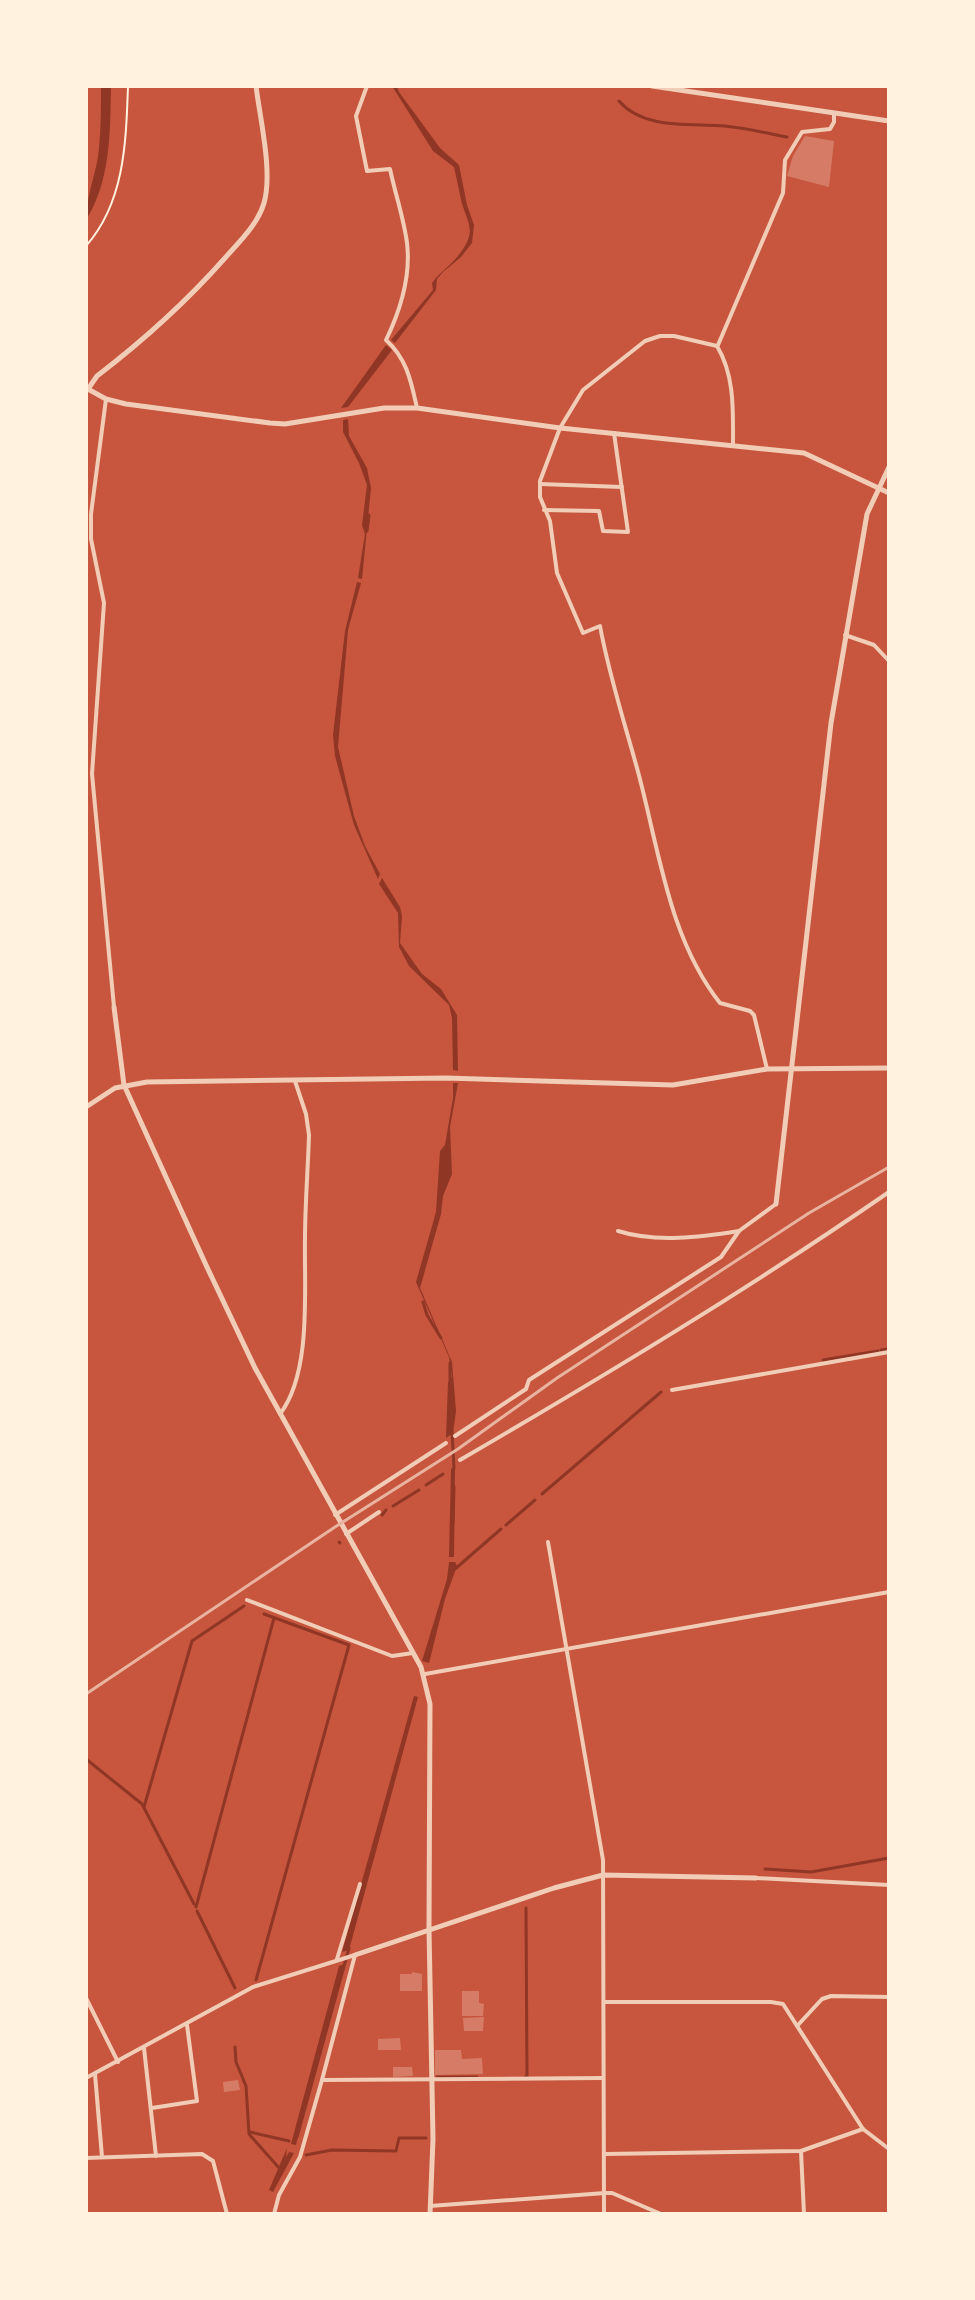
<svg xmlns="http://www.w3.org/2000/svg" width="975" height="2300" viewBox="0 0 975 2300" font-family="'Roboto Serif',serif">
  <rect width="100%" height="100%" fill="#c8553d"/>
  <!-- water -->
  <g fill="#8f3625">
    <path d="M101,86h10c-1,46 0,94 -25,134 0,-21 8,-41 12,-63 3,-23 3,-47 3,-71z"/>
    <path d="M392,86h5l2,6 41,56 19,17 8,40 7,20 -2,18 -11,14 -18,15 -6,7 -1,11 -41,53 -4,-3 42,-50 -1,-7c8,-11 18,-17 26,-27 18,-23 12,-29 4,-52 -3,-12 -5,-25 -8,-37l-21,-16z"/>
    <path d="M386,345l6,5 -44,57 -7,1z"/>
    <path d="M348,419l1,17 18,32 4,20 -9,91 -4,-1 7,-44 -3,-9 5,-40 -8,-22 -16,-31v-12z"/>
    <path d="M357,582l4,1 -13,47 -10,117 16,69 11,30 15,28 -2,5 -24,-54 -19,-69 -2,-21 12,-104z"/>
    <path d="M382,878l18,29 2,9 -2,27 22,31 19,15 16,26 1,56 -5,-1 -1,-52 -3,-13 -40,-39 -10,-19 -1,-34 -19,-29z"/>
    <path d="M453,1083h5l-8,44 2,47 -9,22 -2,18 -21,74 32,74 4,49 -3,22 -7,5 2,-56 4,-5 -3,-20 -33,-75 20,-70 4,-61 5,-6 8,-47z"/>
    <path d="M455,1467l-1,90h-5l2,-88z"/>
    <path d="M449,1562h6l2,4 -12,33 -16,64 -7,-2 25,-82z"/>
    <path d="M414,1696l4,1 -69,253 -7,2z"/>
    <path d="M345,1964l-42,151 -7,30 -5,-1 48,-178z"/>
    <path d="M287,2148l-1,9 3,-5 5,1 -21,39 -4,-2z"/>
  </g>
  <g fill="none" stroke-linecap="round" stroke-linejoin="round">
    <!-- stream -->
    <g stroke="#8f3625" stroke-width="3">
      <path d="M619,101c25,29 71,22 106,25 20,2 41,7 62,11"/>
      <path d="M367,531l2,-16"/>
      <path d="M423,1302l4,13 14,23"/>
      <path d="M881,1350l8,-1"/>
      <path d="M823,1360l55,-9"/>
      <path d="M450,1363v17"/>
      <path d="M452,1431l2,37"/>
      <path d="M426,1485l17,-11"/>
      <path d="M542,1494l119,-102"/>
      <path d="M393,1506l26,-16"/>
      <path d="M382,1515l4,-5"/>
      <path d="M453,1524l1,-37"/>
      <path d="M506,1525l29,-25"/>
      <path d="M339,1542l1,1"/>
      <path d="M455,1569l46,-40"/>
      <path d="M86,1759l56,45 52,100"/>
      <path d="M144,1807l48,-166 52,-35"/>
      <path d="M765,1869l46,3 78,-14"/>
      <path d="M196,1907l78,-289"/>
      <path d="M197,1911l38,77"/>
      <path d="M256,1980l93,-335 -85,-31"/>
      <path d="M235,2047l1,15 10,24 3,48 31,35"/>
      <path d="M437,2077h40"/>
      <path d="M525,2077h2l-1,-169"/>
      <path d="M250,2132l39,9"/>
      <path d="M297,2137l52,-189"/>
      <path d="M306,2155l26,-5 64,1 3,-13h27"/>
    </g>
  </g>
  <!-- building -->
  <g fill="#d67c66">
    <path d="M805,136l29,5 -5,46 -42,-11 6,-20z"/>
    <path d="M412,1972l10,2v17h-22v-17h12z"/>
    <path d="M462,1991h17v12l5,1 -1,12h-21z"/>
    <path d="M484,2017l-1,14h-19l-1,-13z"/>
    <path d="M400,2038l1,12h-23v-11z"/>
    <path d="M435,2050h26l1,9 20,-1 1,16 -48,1z"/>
    <path d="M393,2067h19l1,9 -20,1z"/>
    <path d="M238,2080l2,10 -16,2 -1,-10z"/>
  </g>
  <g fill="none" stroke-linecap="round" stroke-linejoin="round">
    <!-- path -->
    <path stroke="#fff3e0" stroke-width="2" d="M86,246c39,-44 40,-105 42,-160"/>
    <!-- minor -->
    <g stroke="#f1ccb7" stroke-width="4">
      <path d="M367,86l-11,30 11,55 23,-2c5,24 14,50 17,74 4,33 -7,68 -21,97 21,19 25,41 31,68"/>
      <path d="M718,345l65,-152 2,-33 17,-28 28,-3 4,-7v-9"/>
      <path d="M106,399l-15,115v25l13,64 -12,171 22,233"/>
      <path d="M733,445c0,-34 2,-69 -16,-99l-43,-10h-14l-15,5 -62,49 -23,38 -20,53v16l10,24 7,52 26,60 17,-7c9,49 24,95 37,142 22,80 31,169 83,235l30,8 4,4 13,54"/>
      <path d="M540,484l82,3"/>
      <path d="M544,510l55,1 4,20 25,1 -14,-99"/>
      <path d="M845,635l29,10 15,16"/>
      <path d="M618,1231c38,12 83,6 121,0"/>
      <path d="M672,1390l217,-38"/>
      <path d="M280,1414c32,-42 24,-125 25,-175 0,-35 3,-70 4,-104l-3,-21 -11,-33"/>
      <path d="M455,1436l71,-47 3,-9 192,-123 18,-26 37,-27"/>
      <path d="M460,1460c146,-85 290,-172 429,-268"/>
      <path d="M335,1515l111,-72"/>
      <path d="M346,1534l33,-22"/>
      <path d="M548,1542l55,318 1,354"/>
      <path d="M247,1600l145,56 21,-3"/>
      <path d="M425,1674l464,-82"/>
      <path d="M756,1878l133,7"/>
      <path d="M355,1955l-33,125 281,-2"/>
      <path d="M337,1959l23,-75"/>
      <path d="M86,1998l32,64"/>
      <path d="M604,2002h167l12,2 80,125 26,20"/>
      <path d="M798,2025l24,-26 9,-3 58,1"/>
      <path d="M144,2048l12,108"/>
      <path d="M95,2074l7,83"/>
      <path d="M86,2078l167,-91 102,-32"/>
      <path d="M152,2108l45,-7 -10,-76"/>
      <path d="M801,2151l3,63"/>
      <path d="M605,2154l196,-3 62,-22"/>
      <path d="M86,2158l116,-4 11,7 14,53"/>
      <path d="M430,2206l175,-13h7l49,21"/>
      <path d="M274,2214l5,-19 21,-38 22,-77"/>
    </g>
    <!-- tertiary -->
    <g stroke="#f1ccb7" stroke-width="5">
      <path d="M652,86l237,35"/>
      <path d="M86,388l20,11 20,5 144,19 15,1 99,-16h33l143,20 244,25 85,40"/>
      <path d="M88,389l9,-13c47,-36 89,-74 128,-118 14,-16 33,-34 39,-55 9,-31 -4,-84 -8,-117"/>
      <path d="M114,1007l10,78 82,180 49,103 166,299 9,37 -1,225 4,210 -3,75"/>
      <path d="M86,1107l29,-19 32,-6 299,-4 227,7 94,-16 122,-1"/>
      <path d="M776,1204l55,-481 36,-209 22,-47"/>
      <path d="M355,1955l199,-67 49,-13 153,3"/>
    </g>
    <!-- rail -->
    <path stroke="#e9b49f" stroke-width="3" d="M86,1694l249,-167 123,-78 99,-71 252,-165 80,-46"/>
  </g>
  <!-- border -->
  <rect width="975" height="2300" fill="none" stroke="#fff3e0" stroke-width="176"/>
</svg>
